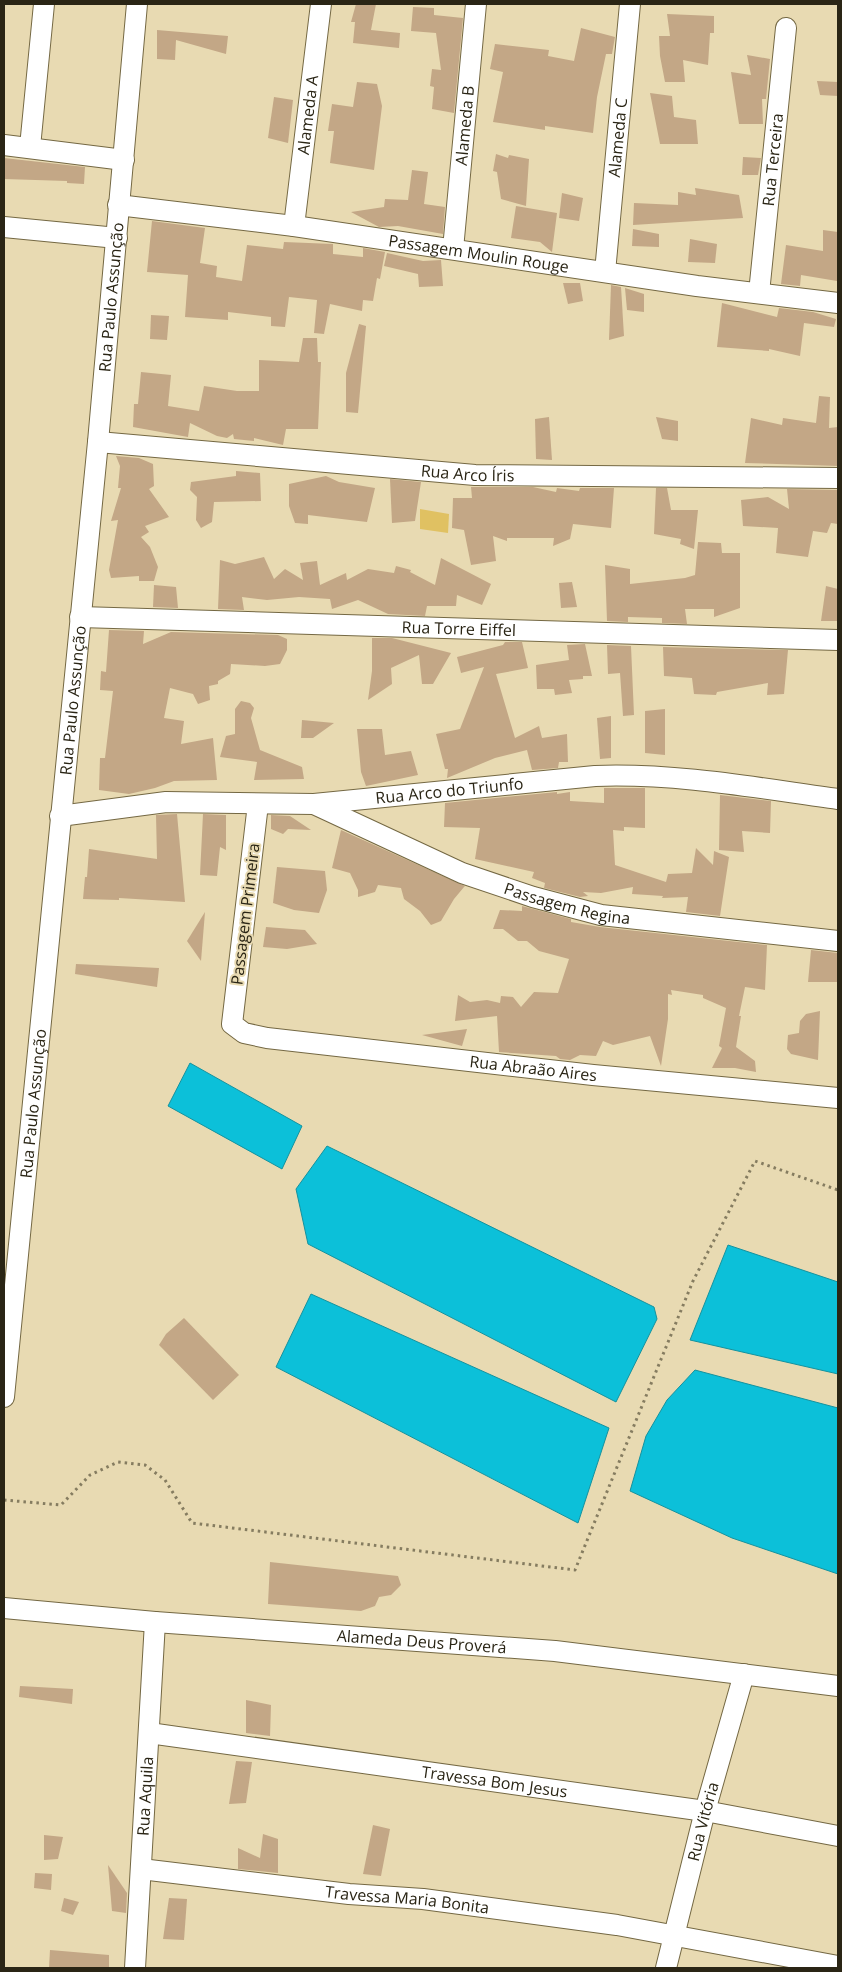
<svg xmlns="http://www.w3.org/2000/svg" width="842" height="1972" viewBox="0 0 842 1972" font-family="'Open Sans',sans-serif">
  <rect width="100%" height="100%" fill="#e8dab2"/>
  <!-- green -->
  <path fill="#e0c162" d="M420,509l29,5 -1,19 -28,-4z"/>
  <!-- water -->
  <g fill="#0cc0d9" stroke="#15929e">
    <path d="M190,1063l112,63 -20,43 -114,-63z"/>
    <path d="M327,1146l327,161 3,12 -41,83 -308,-158 -12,-55z"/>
    <path d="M728,1245l110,37v92l-148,-34z"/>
    <path d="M311,1294l298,134 -31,95 -302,-156z"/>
    <path d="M695,1370l143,38v166l-106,-36 -102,-47 16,-55 21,-36z"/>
  </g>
  <!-- building -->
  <g fill="#c3a786">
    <path d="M356,4h20l-5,26 29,3 -1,15 -46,-5 2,-21h-4z"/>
    <path d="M413,7l21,1v7l29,3 -9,95 -22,-4 2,-22 -4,-1 2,-17 9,1 -5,-37 -25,-2z"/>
    <path d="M667,14l47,2v17h-4l-2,32 -25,-5 2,22h-20l-5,-26 -1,-20h11z"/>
    <path d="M581,28l34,9 -3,17h-6l-9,43 -4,36 -48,-7v4l-52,-8 10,-50 -13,-3 5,-25 54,6 -1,6 26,5z"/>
    <path d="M157,30l71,6 -2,18 -50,-14 -1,20 -18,-1z"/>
    <path d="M747,55l23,4 -4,40h-4l1,25h-24l-8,-52 20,3z"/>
    <path d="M817,81l21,1v14l-18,-1z"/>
    <path d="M357,82l20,2 5,22 -8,64 -44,-7 4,-32h-6l4,-27 21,3z"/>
    <path d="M650,93l22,3 2,21 22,3 2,24h-38z"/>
    <path d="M274,97l19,3 -5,43 -20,-5z"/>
    <path d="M496,154l12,4 1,-3 20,4 -3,47 -25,-7 -4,-27 -4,-1z"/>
    <path d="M743,157l18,1 -3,17h-16z"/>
    <path d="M4,158l81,9 -1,17 -17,-1v-2l-63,-2z"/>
    <path d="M412,170l16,2 -4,32 21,3 -2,27 -45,-8 -19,1 -28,-15 33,-5 1,-8 23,1z"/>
    <path d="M695,188l44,7 4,23 -110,7 1,-22 44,2v-13l18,3z"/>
    <path d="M562,193l21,5 -4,23 -20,-3z"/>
    <path d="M516,206l41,7 -5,39 -12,-10 -29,-4z"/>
    <path d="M152,221l53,7 -5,35 17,3 -1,11 26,4 5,-36 36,4 1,-7 49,2v10l30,3v-9l22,4 -5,27 -3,-1 -4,23 -10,-1 -1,11 -32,-7 -6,30 -10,-1 3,-33 -28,-3 -4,30 -14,-1v-9l-43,-5v8l-43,-3 3,-42 -41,-3z"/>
    <path d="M633,229l26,5v13l-27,-1z"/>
    <path d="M823,230l15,2 -1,49 -36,-6 -1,11 -19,-2 5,-39 37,6z"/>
    <path d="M690,239l27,5 -2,19 -27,-1z"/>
    <path d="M387,253l36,8 18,-1 2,26 -24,1 -1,-13 -34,-8z"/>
    <path d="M563,283h17l3,18 -15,3z"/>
    <path d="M611,285l10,2 3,49 -15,4z"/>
    <path d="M625,288l19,6v18l-17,-2z"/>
    <path d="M722,303l55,14 2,-9 34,4 23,7 -2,8 -30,-4 -4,33 -31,-7v2l-52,-4z"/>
    <path d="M151,315l18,1 -2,24 -17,-1z"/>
    <path d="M359,324l7,2 -8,87 -12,-1v-39z"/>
    <path d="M303,338h14l1,24h3l-3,67h-32l-3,16 -29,-7v3l-20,-2 -1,-5 -6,4 -10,-2 -27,-13 -2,14 -55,-10 1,-23h4l3,-32 30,3 -3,31 31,5 5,-25 33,5h22v-31l40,2z"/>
    <path d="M819,396l11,1 -1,31 9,-1v39l-93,-3 6,-45 31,7 1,-7 33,5z"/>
    <path d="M549,417l3,43 -16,-1 -1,-40z"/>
    <path d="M656,417l22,4v20l-16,-2z"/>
    <path d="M116,456l23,2 14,6 1,22 -5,3 20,28 -24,9 4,6 -8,5 9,10 8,20 -4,14h-15v-5l-28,2 -2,-8 9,-50 -7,1 10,-33h-3l2,-22z"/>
    <path d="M236,471l24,2 1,28 -47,1 -2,20 -11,6 -5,-8 1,-23 -7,-7 1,-8 45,-6z"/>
    <path d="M326,476l13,6 36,6 -8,34 -59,-7v9l-13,-1 -6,-17v-22z"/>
    <path d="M390,479l31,3 -6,39 -23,2z"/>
    <path d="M471,487h62l23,5 1,-4 22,3 1,-3h34l-3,40 -38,-4 -3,15 -17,7 1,-8h-47v3l-14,-5 3,25 -25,4 -7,-35 -12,-2 1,-30h19z"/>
    <path d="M656,488h11l4,22h27l-4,39 -14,-5 1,-5 -27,-5z"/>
    <path d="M787,489l51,1v34l-7,-1 -4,10 -14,-2 -5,26 -32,-4 2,-25 -35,-2 -2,-26 27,-3 21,12z"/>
    <path d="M698,542l23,1 1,10h18v55l-26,9v-8h-29l2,15 -25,-1v-5l-34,-1v5l-21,-1 -2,-56 25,4v15l55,-6 10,-3z"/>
    <path d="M264,557l10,22 11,-10 18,11 -3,-17 17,-2 3,24 26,-12 1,7 21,-11 26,4 2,-7 15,4 -1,2 25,13 6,-27 50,26 -9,21 -25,-10 -1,11h-29l-2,10 -37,-2 -30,-14 -26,9 -2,-10 -31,-2 -32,3 -25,-3 2,13 -26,-1 2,-49 15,4z"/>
    <path d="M572,582l5,25 -16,1 -2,-25z"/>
    <path d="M154,585l22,2 2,21 -25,-1z"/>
    <path d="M826,586l12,3v32h-17z"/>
    <path d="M109,630l35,1 -1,13 28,-12 107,3 9,4v11l-7,14 -15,2 -34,-2 -1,10 -12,7v3l-9,2 1,14 -12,4 -5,-10 -23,-6 -6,30 20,3 -3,23 32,-6 4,42 -43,1 -19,7 -26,6 -30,-4 1,-32h5l8,-67 -13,-1 1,-19 5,1z"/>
    <path d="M372,638h20l59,15 -18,31h-11l-3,-29 -28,13 1,16 -24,16 4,-29z"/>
    <path d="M505,642h17l6,26 -32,6 19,64 24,-12 3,12 25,-4 1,28h-9l-1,6 -26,2 -5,-20 -32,8 -48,20 1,-9h-3l-9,-35 24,-5 24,-62 -23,6 -4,-16 46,-12z"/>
    <path d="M585,644l7,32h-9v3l-14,1 3,13 -17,2 -1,-6h-17l-1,-24 33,-5 -2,-15z"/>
    <path d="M607,645l24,1 3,69 -11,1 -3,-43 -12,1z"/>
    <path d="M663,647l125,3 -4,44 -17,1 1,-12 -51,9 -1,3 -22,-1 -2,-16 -28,-2z"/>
    <path d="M241,701l9,2 4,5 -3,10 9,32 42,17 2,12 -50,1 3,-18 -37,-5 6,-21 9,-2v-25z"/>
    <path d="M665,709v46l-20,-2v-42z"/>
    <path d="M611,716v42l-11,1 -3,-41z"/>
    <path d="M302,720l32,3 -21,15h-12z"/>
    <path d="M357,729h25l3,26 26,-4 7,24 -52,11 -5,-14z"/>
    <path d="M604,788h41v40l-21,-1v4l-11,-1 2,35 51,17 2,-8 24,-1 4,-25 17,17 1,-14 15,6 -9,59 -34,-4 2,-15 -26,1 1,-2 -31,-2 1,-7 -32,6 -18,-1 5,4 -8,1 -36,-9 1,-5 -13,-5 2,-6 -59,-13 5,-31 -36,-1 1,-24 112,-11v2l13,-2v9l34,2z"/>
    <path d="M720,795l51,6 -1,32 -28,-2 2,21 -25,-2z"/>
    <path d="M177,814l8,88 -66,-4v2l-36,-1 2,-22h2l2,-28 68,10 -1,-44z"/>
    <path d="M203,814l23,1v35l-6,-3 -3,29 -17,-1z"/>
    <path d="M271,815l19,1 21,14 -23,-1 -5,5 -12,-5z"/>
    <path d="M341,830l124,56 -1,1 -10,12 -13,22 -10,4 -11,-14 -16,-12 -3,-11 -23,-3 -3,7 -17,5v-7l-8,-17 -18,-5z"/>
    <path d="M277,867l48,4 2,19 -8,23 -25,-3 -21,-7z"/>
    <path d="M522,906l49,13v3l29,5 167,18 -2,45 -20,-3 -6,29h2l-5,31 19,14 1,11 -21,-4h-23l10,-20 -3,-2 7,-38 -23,-10v-3l-32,-5 1,5 -4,-1v25l-7,47 -11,-30 -37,9 -10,-4 -7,15 -16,-1 -10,5 -10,-1 -4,-3 -57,-4 -2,-36 -42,5 3,-26 12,7 17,-2 13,3 1,-7 12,1 8,10 13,-15 24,1 11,-34 -30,-8 -12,-10h-9l-15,-12h-10l7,-19 22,1z"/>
    <path d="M205,912l-4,49 -14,-20z"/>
    <path d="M266,927l39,3 12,14 -30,5 -24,-2z"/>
    <path d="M811,950l27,3v29h-30z"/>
    <path d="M76,964l83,4 -2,19 -82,-13z"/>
    <path d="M820,1011l-2,49 -27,-6 -4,-5 1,-14 11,-2 1,-12 6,-7z"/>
    <path d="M467,1029l-5,17 -40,-11z"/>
    <path d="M184,1318l55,57 -26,25 -54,-55 7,-11z"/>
    <path d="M270,1562l128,14 3,9 -10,10 -12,2 -4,9 -14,5 -93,-7z"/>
    <path d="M20,1686l53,3 -1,15 -53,-7z"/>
    <path d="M246,1700l25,5 -1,31 -24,-3z"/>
    <path d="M236,1761l16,1 -6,41 -17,1z"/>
    <path d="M373,1825l17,4 -9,47 -18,-2z"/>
    <path d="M263,1834l15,5v34l-40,-4v-21l22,10z"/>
    <path d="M44,1835l19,2 -5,22 -14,1z"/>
    <path d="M108,1865l19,28 -1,20 -14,-2z"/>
    <path d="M35,1873l17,1 -1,16 -17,-2z"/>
    <path d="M64,1898l15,4 -6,13 -12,-4z"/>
    <path d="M169,1898l18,1 -3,41 -21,-1z"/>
    <path d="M50,1950l59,5v13h-60z"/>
  </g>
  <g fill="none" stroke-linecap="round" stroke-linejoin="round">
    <defs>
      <g id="minor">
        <path d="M4,145l120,15"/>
        <path d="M30,147l14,-143"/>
        <path id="s1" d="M118,205l176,21 403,60 141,17"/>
        <path id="s2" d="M294,226l27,-222"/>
        <path d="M4,227l113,11"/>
        <path id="s3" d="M453,249l23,-245"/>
        <path id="s4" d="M605,272l25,-268"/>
        <path id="s5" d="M759,293l27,-265"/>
        <path id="s6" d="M98,442l377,33 363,3"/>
        <path id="s7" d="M80,617l758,23"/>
        <path id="s8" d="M258,804l-26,220 12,9 23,5 326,37 245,23"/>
        <path id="s9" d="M316,805l146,68 71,24 68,18 237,26"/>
        <path id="s10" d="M60,816l106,-14 148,2 281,-28c82,-3 162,12 243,23"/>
        <path id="s11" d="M4,1397l94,-955 39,-438"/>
        <path id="s12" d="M4,1608l151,14 400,29 283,35"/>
        <path id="s13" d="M149,1733l556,78 133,25"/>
        <path id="s14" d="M141,1869l208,25 74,5 194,26 221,41"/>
        <path id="s15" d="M135,1968l20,-346"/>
        <path id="s16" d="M666,1968l39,-157 39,-137"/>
      </g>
    </defs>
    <!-- minor casing -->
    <use href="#minor" stroke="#746843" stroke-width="22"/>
    <!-- path -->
    <path stroke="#857c60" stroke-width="3" stroke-dasharray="2.5 4" stroke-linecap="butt" d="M4,1500l57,5 29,-30 28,-13 27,3 20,15 27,43 383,47 118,-289 62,-120 83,29"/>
    <!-- minor -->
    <use href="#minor" stroke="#fff" stroke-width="20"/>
  </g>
  <g text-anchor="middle" stroke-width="4" stroke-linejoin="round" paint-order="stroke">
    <!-- street labels -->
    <g font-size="16" fill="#2a2515" stroke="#e8dab2">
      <text dy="6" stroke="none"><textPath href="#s2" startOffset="112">Alameda A</textPath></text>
      <text dy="6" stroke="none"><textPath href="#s3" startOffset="124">Alameda B</textPath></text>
      <text dy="6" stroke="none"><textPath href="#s4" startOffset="135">Alameda C</textPath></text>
      <text dy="6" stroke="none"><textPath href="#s5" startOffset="134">Rua Terceira</textPath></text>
      <text dy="6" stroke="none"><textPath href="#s1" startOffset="364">Passagem Moulin Rouge</textPath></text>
      <text dy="6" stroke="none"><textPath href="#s11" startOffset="1105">Rua Paulo Assunção</textPath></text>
      <text dy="6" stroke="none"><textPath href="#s6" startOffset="371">Rua Arco Íris</textPath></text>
      <text dy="6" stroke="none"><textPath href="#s7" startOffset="379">Rua Torre Eiffel</textPath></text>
      <text dy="6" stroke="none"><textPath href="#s11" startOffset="700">Rua Paulo Assunção</textPath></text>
      <text dy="6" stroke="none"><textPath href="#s10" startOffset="391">Rua Arco do Triunfo</textPath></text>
      <text dy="6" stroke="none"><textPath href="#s9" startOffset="271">Passagem Regina</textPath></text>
      <text transform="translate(245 914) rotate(-83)" y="6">Passagem Primeira</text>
      <text dy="6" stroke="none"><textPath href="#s8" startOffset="528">Rua Abraão Aires</textPath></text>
      <text dy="6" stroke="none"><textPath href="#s11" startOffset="295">Rua Paulo Assunção</textPath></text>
      <text dy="6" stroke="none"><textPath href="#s12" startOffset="419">Alameda Deus Proverá</textPath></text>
      <text dy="6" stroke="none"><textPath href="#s13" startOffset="349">Travessa Bom Jesus</textPath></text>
      <text dy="6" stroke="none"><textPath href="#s15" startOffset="172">Rua Aquila</textPath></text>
      <text dy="6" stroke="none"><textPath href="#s16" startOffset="151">Rua Vitória</textPath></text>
      <text dy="6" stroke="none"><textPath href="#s14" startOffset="268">Travessa Maria Bonita</textPath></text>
    </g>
  </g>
  <!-- border -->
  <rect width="842" height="1972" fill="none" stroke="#2a2515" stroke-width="10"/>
</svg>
